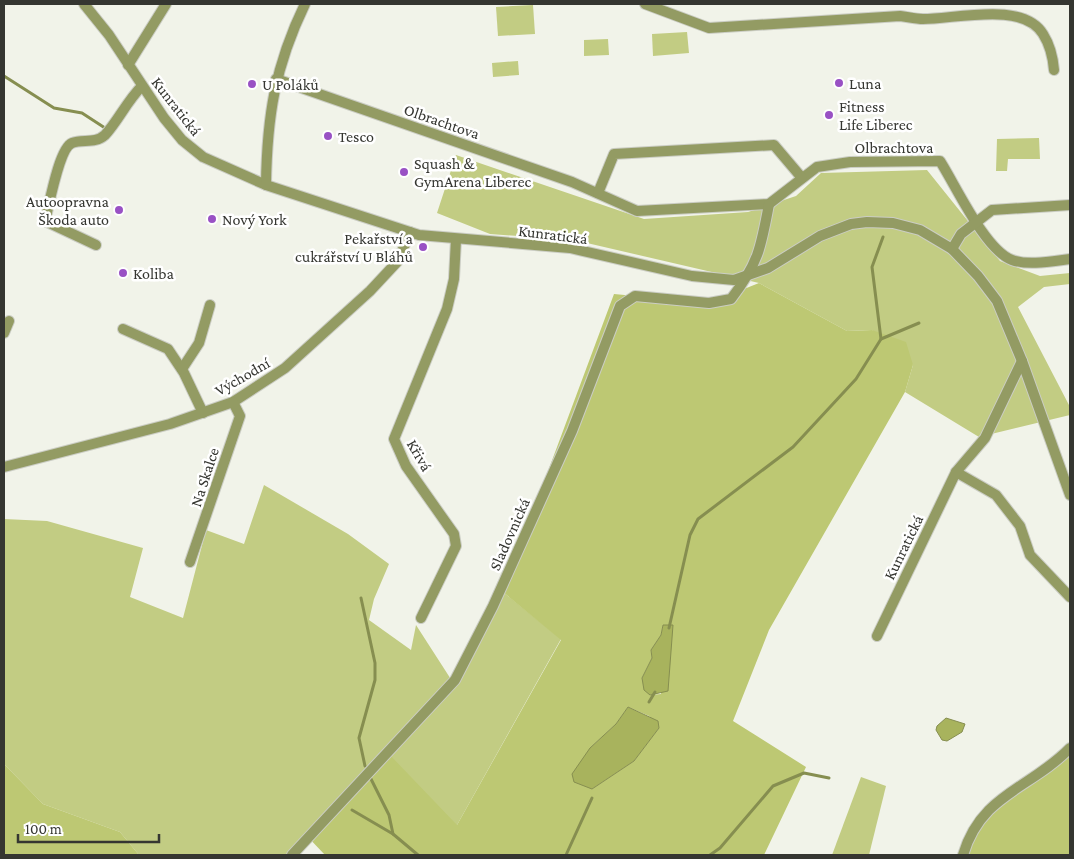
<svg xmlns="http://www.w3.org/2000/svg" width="1074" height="859" viewBox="0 0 1074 859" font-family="'Crimson Pro',serif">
  <rect width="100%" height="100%" fill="#f1f3e9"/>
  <!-- green -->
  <g fill="#c2cc83">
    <path d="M533,5l2,29 -37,2 -2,-29z"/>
    <path d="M687,32l2,21 -36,3 -1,-22z"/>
    <path d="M608,39l1,16 -25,1v-16z"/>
    <path d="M518,61l1,14 -26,2 -1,-14z"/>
    <path d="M1039,138l1,21h-32l-1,12h-11l1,-32z"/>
    <path d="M456,155l188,64 104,-7 48,-16 25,-23 106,-3 73,91 40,15 30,-3v11l-26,3 -26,20 52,100v8l-91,22 -74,-45 8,-27 -41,-35 -25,1 -88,-48 -185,-43 -84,-6 -53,-21z"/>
    <path d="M264,485l84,49 41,30 -15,35 -5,21 42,30 5,-25 38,59 49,-92 58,47 -104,186 -151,10 -20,20h-147l-19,-23 -77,-28 -39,-40v-245l43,2 96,27 -13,49 53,21 23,-88 38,14z"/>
    <path d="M861,777l25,9 -17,69h-37z"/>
  </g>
  <!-- forest -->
  <g fill="#bdc873" fill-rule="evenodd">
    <path d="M759,283l88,48 25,-1 34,12 7,23 -8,27 -136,238 -36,91 73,46 -42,88h-439l-19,-20 83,-81 68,71 104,-185 -58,-48 111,-298 95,9zM663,625l-2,69 -11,1 -8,-17 10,-20 -1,-8 10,-15zM628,707l21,9 10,12 -25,33 -42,28 -2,-41 26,-24z"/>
    <path d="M1070,754v101h-102c13,-49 64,-73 102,-101z"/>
    <path d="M4,764l39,40 77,28 19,23h-135z"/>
  </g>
  <!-- water -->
  <g fill="#a8b35d" stroke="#868e50">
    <path d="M663,625h10l-5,66 -18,4 -6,-5 -2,-12 10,-20 -1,-8 10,-15z"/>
    <path d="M628,707l30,14 1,7 -25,33 -42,28 -18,-7 -2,-8 18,-26 26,-24z"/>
    <path d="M946,718l19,6 -3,8 -15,9 -5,-1 -6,-10 1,-4z"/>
  </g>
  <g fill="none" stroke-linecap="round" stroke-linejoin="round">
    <!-- stream -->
    <g stroke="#868e50" stroke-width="3">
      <path d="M4,76l50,32 28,5 23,15"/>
      <path d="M881,339l38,-16"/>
      <path d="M361,598l14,65v17l-16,58 6,28"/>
      <path d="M669,628l21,-93 8,-16 95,-72 63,-68 25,-40 -9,-72 11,-30"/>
      <path d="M649,702l6,-10"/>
      <path d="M371,779l18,36 4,19 25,21"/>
      <path d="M352,810l41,24"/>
      <path d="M566,855l26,-57"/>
      <path d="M710,855l10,-7 53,-62 31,-13 25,5"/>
    </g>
    <defs>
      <g id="minor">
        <path d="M84,4l25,31 55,83 18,22 21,17 63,28 153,50 151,13 122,28 42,4 34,-12 52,-32 31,-12 16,-2 26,1 27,7 32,19 26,27 19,25 25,60 48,134"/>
        <path d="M645,4l64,24 191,-12c8,1 16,3 23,3 33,0 100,-18 120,15 7,11 10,24 11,36"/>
        <path d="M128,65l38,-61"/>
        <path d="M276,79l296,103 65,29 132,-7 48,-37 33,-5 90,-1c16,25 45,89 72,99 17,6 41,1 58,-1"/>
        <path d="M266,185c1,-69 9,-119 39,-181"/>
        <path d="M598,193l16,-39 160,-9 28,33"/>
        <path d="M96,245l-51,-24c4,-15 14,-73 27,-78 11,-4 23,1 33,-8 13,-14 22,-34 37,-49"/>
        <path d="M952,249l9,-15 31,-24 78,-5"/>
        <path d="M123,329l45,20 16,24 19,40"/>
        <path d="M4,333l5,-12"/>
        <path d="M182,369l17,-26 11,-38"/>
        <path d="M4,467l166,-43 63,-22 52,-34 85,-77 28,-30 12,-29"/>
        <path d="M956,472l40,23 24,31 10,29 40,42"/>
        <path d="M190,562l50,-146 -7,-14"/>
        <path d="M421,618l35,-72 -2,-12 -48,-68 -12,-27 53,-130 7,-30 2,-40"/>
        <path d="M877,636l79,-164 29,-34 37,-77"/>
        <path d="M292,855l163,-175 38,-74 79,-175 48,-125 15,-10 74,7 22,-4c27,-35 30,-51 38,-95"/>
        <path d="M963,855c18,-61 67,-66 107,-107"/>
      </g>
    </defs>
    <!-- minor casing -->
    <use href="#minor" stroke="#cbcdc4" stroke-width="12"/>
    <!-- minor -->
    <use href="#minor" stroke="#939b63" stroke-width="10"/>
  </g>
  <!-- markers -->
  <g fill="#9951c4" stroke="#fff" stroke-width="2">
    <circle cx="839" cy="83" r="5"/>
    <circle cx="252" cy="84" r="5"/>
    <circle cx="829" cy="115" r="5"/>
    <circle cx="328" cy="136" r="5"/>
    <circle cx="404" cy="172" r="5"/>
    <circle cx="119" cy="210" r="5"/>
    <circle cx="212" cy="219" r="5"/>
    <circle cx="423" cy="247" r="5"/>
    <circle cx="123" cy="273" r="5"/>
  </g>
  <g text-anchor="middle" stroke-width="5" stroke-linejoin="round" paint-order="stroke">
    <!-- poi labels -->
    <g font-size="16" fill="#353631" stroke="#fff" text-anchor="start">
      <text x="849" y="89">Luna</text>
      <text x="262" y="90">U Poláků</text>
      <text x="839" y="112">Fitness<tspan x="839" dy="18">Life Liberec</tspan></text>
      <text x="338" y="142">Tesco</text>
      <text x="414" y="169">Squash &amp;<tspan x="414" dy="18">GymArena Liberec</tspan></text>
      <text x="109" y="207" text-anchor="end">Autoopravna<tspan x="109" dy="18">Škoda auto</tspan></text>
      <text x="222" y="225">Nový York</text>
      <text x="413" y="244" text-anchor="end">Pekařství a<tspan x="413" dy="18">cukrářství U Bláhů</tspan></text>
      <text x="133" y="279">Koliba</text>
    </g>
    <!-- street labels -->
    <g font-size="16" fill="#353631" stroke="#fff">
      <text transform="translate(177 106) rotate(52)" y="6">Kunratická</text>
      <text transform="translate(442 121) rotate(19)" y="6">Olbrachtova</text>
      <text x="894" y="153">Olbrachtova</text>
      <text transform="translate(553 234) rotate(7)" y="6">Kunratická</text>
      <text transform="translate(242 376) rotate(-30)" y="6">Východní</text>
      <text transform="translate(420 455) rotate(60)" y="6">Křivá</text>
      <text transform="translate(204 477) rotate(-72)" y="6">Na Skalce</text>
      <text transform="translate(509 534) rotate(-66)" y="6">Sladovnická</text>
      <text transform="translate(903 547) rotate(-64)" y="6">Kunratická</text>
    </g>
  </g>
  <!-- border -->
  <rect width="1074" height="859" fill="none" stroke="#353631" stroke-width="10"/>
  <!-- scale -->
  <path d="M18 834v8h141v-8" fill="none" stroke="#353631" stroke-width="2.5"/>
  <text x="25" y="834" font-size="15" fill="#353631" stroke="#ffffff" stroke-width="4" paint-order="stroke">100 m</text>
</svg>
